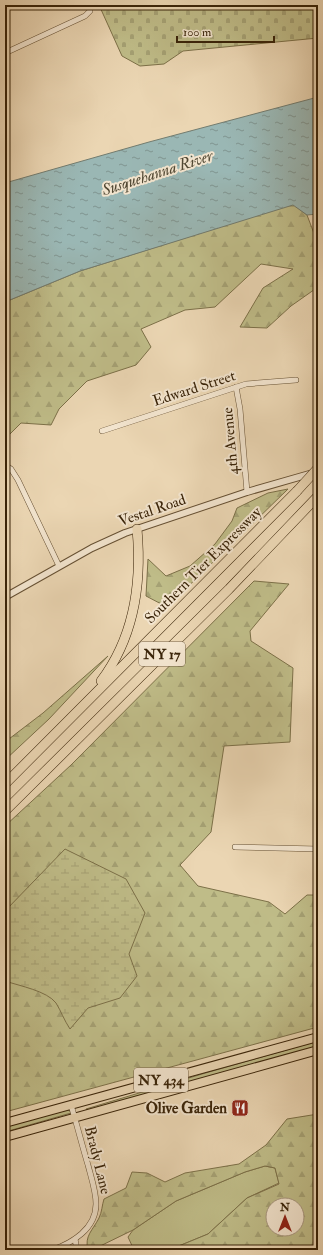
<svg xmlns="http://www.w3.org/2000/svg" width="323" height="1255" viewBox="0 0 323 1255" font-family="'IM FELL Double Pica',serif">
  <defs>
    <pattern id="forest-firs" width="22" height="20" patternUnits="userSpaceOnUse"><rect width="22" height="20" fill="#bfbc88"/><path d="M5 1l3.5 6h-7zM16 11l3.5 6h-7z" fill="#a5a174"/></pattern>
    <pattern id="wetland-marsh" width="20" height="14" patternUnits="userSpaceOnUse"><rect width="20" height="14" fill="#bfbc88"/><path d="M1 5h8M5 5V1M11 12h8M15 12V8" fill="none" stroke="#a5a174"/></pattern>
    <pattern id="cemetery-stones" width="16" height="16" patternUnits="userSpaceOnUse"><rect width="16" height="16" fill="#bfbc88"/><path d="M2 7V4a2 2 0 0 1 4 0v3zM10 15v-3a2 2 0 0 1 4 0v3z" fill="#a5a174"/></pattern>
    <pattern id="water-ripples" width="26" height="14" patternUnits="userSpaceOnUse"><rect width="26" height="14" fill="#9ab7b4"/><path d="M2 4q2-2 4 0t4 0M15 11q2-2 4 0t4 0" fill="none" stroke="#7f9490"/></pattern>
  </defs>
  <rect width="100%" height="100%" fill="#ebd6b3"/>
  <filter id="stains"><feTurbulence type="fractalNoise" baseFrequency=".005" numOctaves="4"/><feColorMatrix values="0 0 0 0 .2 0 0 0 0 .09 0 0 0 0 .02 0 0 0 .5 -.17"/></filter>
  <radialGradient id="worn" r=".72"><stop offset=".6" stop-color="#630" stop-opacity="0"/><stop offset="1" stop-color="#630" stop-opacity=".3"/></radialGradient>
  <!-- green -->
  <g fill="#bfbc88" stroke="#7c7048">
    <path d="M318,1041v5l-231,65 -1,-2 116,-35z"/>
    <path d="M66,1110h3l2,3 -66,19v-5z"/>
    <path d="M265,1166l10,2 4,15 -32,15 -39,36 -39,16h-35l-6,-13 5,-7 43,-29 69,-29z"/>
  </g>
  <!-- forest -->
  <g fill="url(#forest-firs)" stroke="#7c7048" fill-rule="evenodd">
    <path d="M293,204l14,11 11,29v43l-27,19 -24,22 -27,-1 23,-39 30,-19 -32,-5 -46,43 -30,3 -44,19 10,18 -15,18 -49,16 -28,28 -8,16 -30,-2 -16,16v-137l75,-31z"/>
    <path d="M288,489l-121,118 -21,-11 2,-37 18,17 24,-10 25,-22 17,-23 5,-13 31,-15z"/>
    <path d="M254,581l35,3 -39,47 1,10 42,27 -3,74 -66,4 -13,86 -31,33 18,21 71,16 16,12 22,-19h11v132l-313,85v-286l66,-61z"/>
    <path d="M108,656l-59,63 -44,41v-18l38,-29z"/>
    <path d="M318,1114v136h-149l39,-16 39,-36 32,-14 -4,-16 -10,-2 -20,6 -69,29 -43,29 -41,20h-4c-4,-14 5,-20 11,-32 3,-6 3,-13 5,-19l22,-11 6,-16 15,1 18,9 20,-9 54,-9 27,-19 21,-26zM273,1205h24v24h-24z"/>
  </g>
  <!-- wetland -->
  <path fill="url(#wetland-marsh)" stroke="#7c7048" d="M65,849l61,30 19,34 -16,41 8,22 -17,22 -32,10 -18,21c-6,-9 -9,-18 -14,-26 -9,-12 -36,-17 -51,-22v-70z"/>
  <!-- cemetery -->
  <path fill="url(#cemetery-stones)" stroke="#7c7048" d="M99,5h219v33l-135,13 -19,13 -24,2 -18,-10z"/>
  <!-- water -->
  <path fill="url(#water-ripples)" stroke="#737c6f" d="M318,97v117l-11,1 -14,-10 -213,66 -75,31v-119l144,-41z"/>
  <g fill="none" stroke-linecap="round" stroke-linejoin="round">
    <defs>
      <g id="minor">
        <path d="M5,53l80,-37 5,-5v-6"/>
        <path d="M236,387l4,22 7,83"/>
        <path d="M102,431l144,-47 50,-4"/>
        <path d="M5,465l6,4 7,11 41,86"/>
        <path d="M235,847l83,2"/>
        <path d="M75,1239l2,11"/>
        <path d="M52,1250c20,-7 44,-21 44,-46 0,-13 -5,-27 -8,-39 -6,-20 -11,-40 -17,-60"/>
      </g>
      <path id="tertiary" d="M5,597l87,-49 33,-15 122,-41 66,-19"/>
      <g id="primary">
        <path d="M5,1123l313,-86"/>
        <path d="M5,1137l313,-87"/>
      </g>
      <g id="motorway">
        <path d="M101,681c34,-45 41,-98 36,-152"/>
        <path d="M5,784l292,-293"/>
        <path d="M5,811l224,-222 89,-93"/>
      </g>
    </defs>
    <!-- minor casing -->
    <use href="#minor" stroke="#665033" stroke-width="6"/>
    <!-- tertiary casing -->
    <use href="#tertiary" stroke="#665033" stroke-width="8"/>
    <!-- primary casing -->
    <use href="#primary" stroke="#392308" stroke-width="10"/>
    <!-- motorway casing -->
    <use href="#motorway" stroke="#392308" stroke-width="10"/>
    <!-- minor -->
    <use href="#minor" stroke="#f2e4ce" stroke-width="5"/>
    <!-- tertiary -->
    <use href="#tertiary" stroke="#f2e4ce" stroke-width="6"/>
    <!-- primary -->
    <use href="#primary" stroke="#ebd6b3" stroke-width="8"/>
    <!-- motorway -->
    <use href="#motorway" stroke="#ebd6b3" stroke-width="9"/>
    <defs>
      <path id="motorway-bridge" d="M297,491l21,-23"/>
    </defs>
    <!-- motorway-bridge casing -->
    <use href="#motorway-bridge" stroke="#392308" stroke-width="10" stroke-linecap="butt"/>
    <!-- motorway-bridge -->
    <use href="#motorway-bridge" stroke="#ebd6b3" stroke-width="9"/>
  </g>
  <!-- icons -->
  <defs>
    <symbol id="restaurant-square" viewBox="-11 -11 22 22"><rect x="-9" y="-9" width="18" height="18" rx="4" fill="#8f2418" stroke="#f2e4ce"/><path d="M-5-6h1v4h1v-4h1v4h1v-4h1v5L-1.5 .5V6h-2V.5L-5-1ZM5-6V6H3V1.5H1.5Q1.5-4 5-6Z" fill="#fff"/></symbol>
  </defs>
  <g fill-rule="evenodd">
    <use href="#restaurant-square" x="230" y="1098" width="20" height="20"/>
  </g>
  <g text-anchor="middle" stroke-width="4" stroke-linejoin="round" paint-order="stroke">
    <!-- shield labels -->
    <g fill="#f2e4ce" stroke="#705d43" stroke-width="1">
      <rect x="139" y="642" width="46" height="24" rx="3"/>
      <rect x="134" y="1068" width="54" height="24" rx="3"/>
    </g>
    <g font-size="14" font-weight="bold" fill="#392308">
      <text x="162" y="659">NY 17</text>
      <text x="161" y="1085">NY 434</text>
    </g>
    <!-- street labels -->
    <g font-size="15" fill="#392308" stroke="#f2e4ce">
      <text transform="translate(194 388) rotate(-18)" y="5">Edward Street</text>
      <text transform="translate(230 441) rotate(-95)" y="5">4th Avenue</text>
      <text transform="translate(152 510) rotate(-19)" y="5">Vestal Road</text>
      <text transform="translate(203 565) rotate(-45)" y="5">Southern Tier Expressway</text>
      <text transform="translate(98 1160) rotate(76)" y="5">Brady Lane</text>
    </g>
    <!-- poi labels -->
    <g font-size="15" font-weight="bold" fill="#392308" stroke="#f2e4ce" text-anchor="end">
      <text x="227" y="1113">Olive Garden</text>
    </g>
    <!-- water labels -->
    <g font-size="16" font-style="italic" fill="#514833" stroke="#f2e4ce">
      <text transform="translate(157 172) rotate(-18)" y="6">Susquehanna River</text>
    </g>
  </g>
  <!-- margin -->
  <rect width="323" height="1255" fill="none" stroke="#ebd6b3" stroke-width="20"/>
  <rect x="6" y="6" width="311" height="1243" fill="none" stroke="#392308" stroke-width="2"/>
  <rect x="10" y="10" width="303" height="1235" fill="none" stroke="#392308"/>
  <!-- north arrow -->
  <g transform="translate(285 1217)"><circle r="19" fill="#f2e4ce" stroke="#a8977f"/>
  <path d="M0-3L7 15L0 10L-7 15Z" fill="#8f2418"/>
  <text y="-6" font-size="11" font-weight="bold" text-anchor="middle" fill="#392308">N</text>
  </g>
  <!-- scale -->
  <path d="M177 36v6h97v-6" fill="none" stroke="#392308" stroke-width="2"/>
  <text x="183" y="36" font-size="12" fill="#392308" stroke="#f2e4ce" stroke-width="3" paint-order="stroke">100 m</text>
  <rect width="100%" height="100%" filter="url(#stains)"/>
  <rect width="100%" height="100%" fill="url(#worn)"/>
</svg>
